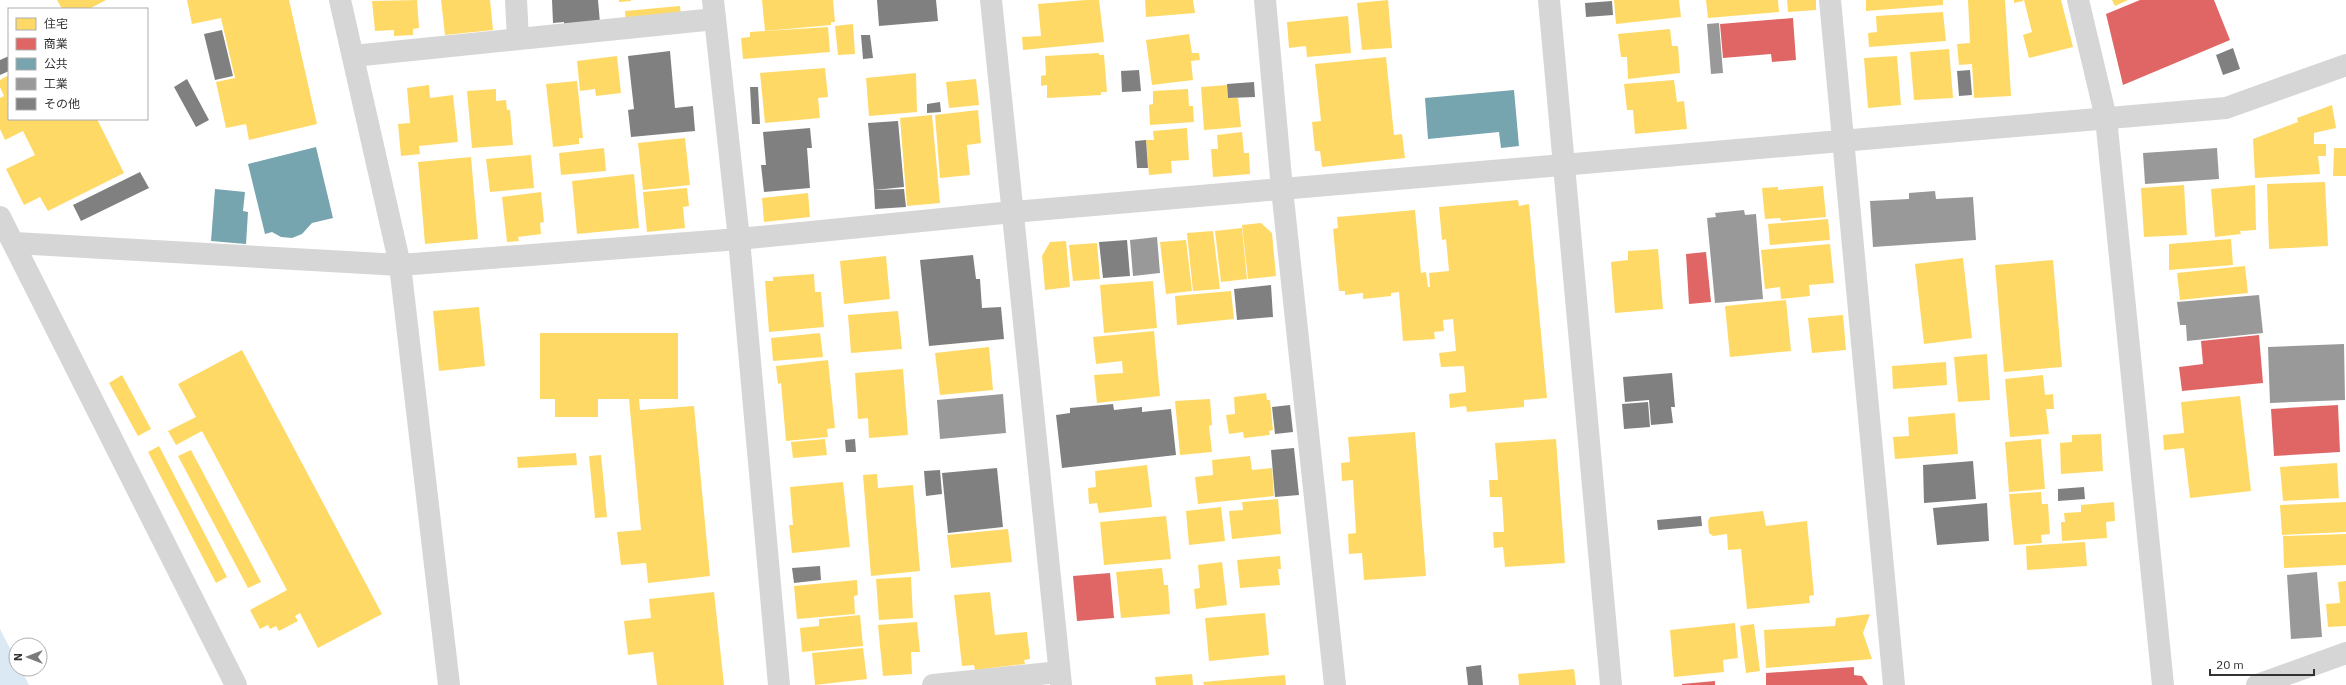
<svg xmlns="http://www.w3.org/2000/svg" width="2346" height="685" viewBox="0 0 2346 685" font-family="'IBM Plex Sans','Noto Sans JP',sans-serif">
  <rect width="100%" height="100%" fill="#fff"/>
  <!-- water -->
  <path fill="#dbe9f4" d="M0,629l16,31v9h5l8,16h-29z"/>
  <!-- homes -->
  <g fill="#ffd966">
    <path d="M57,0h49l-17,9h-27z"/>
    <path d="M187,0h102l28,124 -68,16 -3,-16 -20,4 -10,-46 19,-4 -14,-60 -29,6z"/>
    <path d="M417,0l2,28 -6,1v6l-19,1v-6l-19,1 -3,-30z"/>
    <path d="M441,0h49l3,30 -48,5z"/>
    <path d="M619,0h12v1l-12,1z"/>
    <path d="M762,0h71l2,22h-4v3l-66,6z"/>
    <path d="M1086,0h13l5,42 -81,8 -1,-13 19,-1 -3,-32z"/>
    <path d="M1145,0h48l2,13 -49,4z"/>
    <path d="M1388,0l4,48 -30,2 -5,-47z"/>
    <path d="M1614,0h65l2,17 -65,7z"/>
    <path d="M1706,0h72l1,12 -71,6z"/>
    <path d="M1787,0h29v10l-28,2z"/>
    <path d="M1866,0h77v5l-77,6z"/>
    <path d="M1968,0h37l6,96 -37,2 -2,-34 -13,1 -2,-21 13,-1z"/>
    <path d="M2014,0h9v1l-9,2z"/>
    <path d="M2024,0h37l12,47 -44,11 -6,-23 9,-3z"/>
    <path d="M2112,0h16l-13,6z"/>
    <path d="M680,6l1,11 -55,5 -1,-11z"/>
    <path d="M1943,12l3,29 -77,6 -1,-14 9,-1 -1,-16z"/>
    <path d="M1348,16l3,37 -44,4 -1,-11 -17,2 -2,-26z"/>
    <path d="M853,24l2,30 -17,1 -3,-29z"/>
    <path d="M828,27l2,25 -87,7 -2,-21 9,-1v-5z"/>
    <path d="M1670,29l2,17h6l2,27 -52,6 -1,-22h-6l-3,-23z"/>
    <path d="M1189,34l3,19h7l1,7 -9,1 2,19 -41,5 -6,-45z"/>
    <path d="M1949,49l4,49 -39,2 -4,-48z"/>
    <path d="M1099,53v2h5l3,37h-6v3l-54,3v-13l-6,1v-10l5,-1 -1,-19z"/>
    <path d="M617,56l4,37 -25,3 -1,-7 -15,2 -3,-30z"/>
    <path d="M1897,56l4,49 -33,3 -4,-50z"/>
    <path d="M1386,57l8,78 8,-1 3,24 -83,9 -2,-16h-5l-3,-29 9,-1 -6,-57z"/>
    <path d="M825,68l3,29 -10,1 2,20 -55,5 -5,-50z"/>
    <path d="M916,73l1,39 -48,4 -3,-38z"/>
    <path d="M9,75v44h88l27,54 -76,38 -8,-14 -16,8 -18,-36 29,-14 -12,-24 -18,9 -5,-11v-31l4,-2 -4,-9v-7z"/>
    <path d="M976,79l3,26 -30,3 -3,-26z"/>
    <path d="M1674,80l3,22 7,-1 3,28 -52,5 -2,-24h-6l-3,-26z"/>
    <path d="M577,81l6,57h-4v6l-26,3 -7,-63z"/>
    <path d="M429,85l1,13 23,-3 5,47 -39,4 1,8 -19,2 -3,-32 12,-1 -3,-35z"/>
    <path d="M1227,85l1,13h10l3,29 -37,3 -3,-43z"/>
    <path d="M496,89v12l10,-1 1,10h3l3,35 -41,3 -5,-57z"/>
    <path d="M1188,89l1,17h4l1,16 -44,3 -1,-20 4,-1v-13z"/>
    <path d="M2332,105l4,23 -22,5v11h12v12h-8l2,18 -65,4 -2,-39 45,-17 -1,-4z"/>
    <path d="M978,110l3,33 -14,2 3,30 -30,3 -5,-63z"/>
    <path d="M932,115l8,88 -33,3 -7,-88z"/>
    <path d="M1187,128l2,32 -18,1 1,12 -23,2 -3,-35h8l-1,-9z"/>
    <path d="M1242,132l2,21h5l1,21 -37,3 -2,-28h7l-1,-14z"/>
    <path d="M685,138l5,47 -47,5 -5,-47z"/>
    <path d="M604,148l2,23 -45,4 -2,-22z"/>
    <path d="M2334,148h12v28h-13z"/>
    <path d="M531,155l3,33 -44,4 -4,-33z"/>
    <path d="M471,157l7,82 -53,5 -7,-82z"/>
    <path d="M634,174l5,54 -62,6 -5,-53z"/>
    <path d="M2325,182l3,64 -59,3 -2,-65z"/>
    <path d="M2184,185l3,50 -43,2 -3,-49z"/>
    <path d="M2255,185l1,45 -16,1 1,3 -26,3 -4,-48z"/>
    <path d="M1823,186l3,31 -45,4 -1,-3 -15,1 -3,-31 16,-1v3z"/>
    <path d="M687,188l2,18 -6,1 2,21 -38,4 -4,-40z"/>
    <path d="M541,192l3,30 -4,1 1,11 -23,3 1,4 -12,1 -5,-45z"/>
    <path d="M808,193l2,24 -46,5 -2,-24z"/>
    <path d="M1518,200l1,6 10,-2 18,194 -23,2v7l-57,5 -1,-6 -16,2 -1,-14 17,-2 -2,-26 -23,1 -2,-14 17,-2 -3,-32 -10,1 1,11 -10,1 1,7 -32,2 -4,-49 -8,1v3l-28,3v-6l-18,2v-4h-6l-6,-62 5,-1 -1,-11 78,-7 6,63 5,-1 2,15h2l-1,-14 20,-2 -3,-32 -4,1 -3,-33z"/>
    <path d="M1828,219l2,21 -60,5 -2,-21z"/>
    <path d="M1261,223l11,10 4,43 -28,3 -6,-54z"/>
    <path d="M1242,228l5,51 -26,3 -6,-51z"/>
    <path d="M1213,231l7,58 -27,2 -6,-58z"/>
    <path d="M2231,239l2,26 -64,5v-26z"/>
    <path d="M1186,240l6,51 -26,3 -6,-52z"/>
    <path d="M1066,241l4,46 -25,3 -3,-34 8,-14z"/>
    <path d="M1097,243l3,36 -27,2 -4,-36z"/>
    <path d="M1830,244l4,39 -25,2 1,11 -29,3 -1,-12 -15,2 -4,-39z"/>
    <path d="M1658,249l5,60 -48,4 -4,-51 17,-2v-9z"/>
    <path d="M886,256l4,43 -46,5 -4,-43z"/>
    <path d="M1963,258l9,80 -48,6 -9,-80z"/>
    <path d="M2053,260l9,107 -58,5 -9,-107z"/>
    <path d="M2245,266l3,27 -68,7 -3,-27z"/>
    <path d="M814,274l1,18h6l3,35 -55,5 -4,-51h8v-4z"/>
    <path d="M1153,281l4,47 -53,5 -4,-48z"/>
    <path d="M1231,291l3,28 -57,6 -2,-29z"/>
    <path d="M1786,300l5,51 -61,6 -5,-51z"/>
    <path d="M479,307l6,59 -46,5 -6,-60z"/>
    <path d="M898,311l4,38 -51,4 -3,-38z"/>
    <path d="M1843,315l3,35 -34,3 -4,-35z"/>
    <path d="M1154,331l6,65 -63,7 -3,-28 29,-2 -1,-12 -26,3 -3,-27z"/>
    <path d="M540,333h138v66h-39l1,11 54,-4 16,170 -62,7 -2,-20 -25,2 -4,-33 24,-2 -12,-131h-31v18h-43v-18h-15z"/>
    <path d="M820,333l3,24 -50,4 -2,-23z"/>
    <path d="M989,347l4,43 -53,5 -5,-42z"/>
    <path d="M242,350l140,264 -64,34 -18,-35 -5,3 3,5 -19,10 -3,-5 -6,3 -2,-4 -8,4 -10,-19 37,-20 -85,-159 -26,14 -8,-14 28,-14 -18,-33z"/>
    <path d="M1987,354l3,46 -32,2 -4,-45z"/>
    <path d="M828,360l7,68 -8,1 1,8 -42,4 -5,-58 -3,1 -2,-18z"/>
    <path d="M1946,362l1,23 -54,4 -1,-23z"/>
    <path d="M903,369l5,66 -39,3 -1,-20 -10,1 -3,-46z"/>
    <path d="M122,375l29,54 -13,7 -29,-53z"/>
    <path d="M2043,375l2,20 8,-1 1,15h-8l3,25 -39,3 -5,-58z"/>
    <path d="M1266,393l1,7h3l3,30 -4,1 1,4 -26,3 -1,-6 -14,2 -3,-19 9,-1 -1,-17z"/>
    <path d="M2240,396l11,95 -61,7 -6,-50 -20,2 -1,-15 21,-2 -3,-31z"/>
    <path d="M1210,399l2,26 -3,1 3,26 -32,3 -5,-54z"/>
    <path d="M1955,413l3,41 -63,5 -2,-22 16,-1 -1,-19z"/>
    <path d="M1415,432l11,144 -62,4 -2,-27 -13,1 -1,-20 8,-1 -3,-53 -11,1 -1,-18 9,-1 -2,-25z"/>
    <path d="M2101,434l2,37 -42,3 -1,-31 12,-1v-7z"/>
    <path d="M825,439l2,16 -34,3 -2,-16z"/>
    <path d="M1556,439l9,124 -60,4 -2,-20 -9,1 -1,-16h11l-2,-35h-12l-1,-17h9l-3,-37z"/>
    <path d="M2041,439l4,50 -36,3 -4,-50z"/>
    <path d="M159,446l68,131 -11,6 -68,-131z"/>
    <path d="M191,450l70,132 -13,6 -70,-132z"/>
    <path d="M576,453l1,12 -59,3 -1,-11z"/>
    <path d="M601,455l6,62 -12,1 -6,-62z"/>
    <path d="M1250,456l2,14 20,-2 2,28 -76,8 -3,-27 18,-2 -1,-15z"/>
    <path d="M2337,463l2,35 -56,3 -3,-34z"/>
    <path d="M1147,465l5,42 -53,6 -2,-10 -8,1 -1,-16 8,-1 -1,-16z"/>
    <path d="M877,474l1,14 35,-3 7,86 -49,5 -8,-101z"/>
    <path d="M843,482l7,65 -58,6 -3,-28h4l-3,-38z"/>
    <path d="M2041,492l1,12h6l2,30 -9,1 1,8 -28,2 -5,-51z"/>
    <path d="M1278,499l3,35 -49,5 -3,-28 14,-1 -1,-8z"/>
    <path d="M2114,502l1,19 -9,1 1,16 -45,3 -1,-19h4l-1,-9 17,-1v-7z"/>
    <path d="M2346,502v30l-64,3 -2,-30z"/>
    <path d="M1221,507l4,34 -36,4 -3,-34z"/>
    <path d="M1763,511l3,15 41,-5 7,74 -5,1 1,7 -63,6 -6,-60 -13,1 -1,-16 -14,2 -4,-3 -1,-12 2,-4z"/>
    <path d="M1166,516l5,43 -67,6 -4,-43z"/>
    <path d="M1008,529l4,33 -61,6 -4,-33z"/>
    <path d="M2346,534v31l-62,3 -1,-32z"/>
    <path d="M2085,542l2,24 -60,4 -1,-24z"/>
    <path d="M1280,556l1,13h-3l2,16 -40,3 -3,-28z"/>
    <path d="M1222,562l5,43 -31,4 -2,-20 6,-1 -2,-23z"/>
    <path d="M1162,568l2,17h4l2,29 -49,4 -5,-46z"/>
    <path d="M911,577l2,41 -34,2 -3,-41z"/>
    <path d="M857,580l1,15 -4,1 1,18 -58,5 -3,-33z"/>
    <path d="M2346,581v45l-18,1 -2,-23 14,-1 -2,-21z"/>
    <path d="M714,592l10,93h-67l-4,-33 -25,3 -4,-34 27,-3 -2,-19z"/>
    <path d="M990,592l5,43 32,-3 3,27 -6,1 1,4 -50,6 -1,-5 -12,1 -8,-71z"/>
    <path d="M1265,613l4,42 -60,6 -4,-43z"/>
    <path d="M1870,614l-7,19 9,26 -106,9 -2,-38 71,-4 1,-8z"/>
    <path d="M860,615l3,31 -61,6 -2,-24 19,-2v-7z"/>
    <path d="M917,622l3,30h-9l1,22 -29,2 -5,-51z"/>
    <path d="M1735,623l3,35 -15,2 1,12 -50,5 -4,-47z"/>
    <path d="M1754,624l6,47 -14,2 -6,-47z"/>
    <path d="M863,648l4,31 -52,6 -3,-32z"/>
    <path d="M1574,669l2,16h-57l-1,-11z"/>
    <path d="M1192,674l1,11h-37l-1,-8z"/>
    <path d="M1285,675l1,10h-82l-1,-3z"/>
  </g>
  <!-- shops -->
  <g fill="#e06666">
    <path d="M2140,0h74l16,40 -107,45 -17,-71z"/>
    <path d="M1793,18l3,42 -24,2 -1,-8 -48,4 -3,-34z"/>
    <path d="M1706,252l5,50 -22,2 -3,-50z"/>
    <path d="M2259,335l4,48 -81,8 -3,-24 24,-3 -2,-23z"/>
    <path d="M2338,405l2,47 -66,4 -3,-47z"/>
    <path d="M1110,573l4,45 -37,3 -4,-45z"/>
    <path d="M1854,667v8l8,1 6,9h-102v-12z"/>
    <path d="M1715,681v4h-33v-1z"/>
  </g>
  <!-- public -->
  <g fill="#76a5af">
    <path d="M1514,90l5,56 -18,2 -2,-16 -71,7 -3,-41z"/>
    <path d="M316,147l17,71 -21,5 -10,11 -10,4 -11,-1 -9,-5 -7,2 -17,-70z"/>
    <path d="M215,189l30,3 -2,19 5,1 -2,32 -35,-3z"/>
  </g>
  <!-- industry -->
  <g fill="#999">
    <path d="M1719,23l4,50 -12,1 -4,-50z"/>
    <path d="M2217,148l2,31 -74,5 -2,-31z"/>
    <path d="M1935,191l1,8 37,-2 3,43 -103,7 -3,-46 39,-2v-6z"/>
    <path d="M1744,210l1,5 11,-1 7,85 -48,4 -8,-85 9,-1 -1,-4z"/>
    <path d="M1157,237l3,36 -27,3 -3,-36z"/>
    <path d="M2259,295l4,38 -76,8 -1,-16h-6l-3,-23z"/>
    <path d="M2344,344l1,56 -75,3 -2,-56z"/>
    <path d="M1003,394l3,39 -66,6 -3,-39z"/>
    <path d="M2317,572l5,65 -31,2 -4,-64z"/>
  </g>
  <!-- building -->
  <g fill="#808080">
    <path d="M552,0h46l2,23 -36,3v-4l-11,1z"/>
    <path d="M877,0h59l2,21 -59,5z"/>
    <path d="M1612,1l1,14 -27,2 -1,-14z"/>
    <path d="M222,30l11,46 -18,4 -11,-46z"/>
    <path d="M861,35h9l3,23 -10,1z"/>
    <path d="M2233,48l7,21 -17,6 -7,-20z"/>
    <path d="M670,51l5,57 18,-2 2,25 -64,6 -3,-27 6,-1 -6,-53z"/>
    <path d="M9,56v15l-9,4v-15z"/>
    <path d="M1139,70l2,21 -19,1 -1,-21z"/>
    <path d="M1970,70l2,25 -13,1 -2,-25z"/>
    <path d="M187,79l22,41 -13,7 -22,-40z"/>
    <path d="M1254,82l1,15 -27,1 -1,-14z"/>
    <path d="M750,87h8l2,37h-8z"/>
    <path d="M940,102l1,10 -14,1v-9z"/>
    <path d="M898,121l6,66 -30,3 -6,-67z"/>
    <path d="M810,128l2,20h-5l3,40 -46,4 -3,-27h5l-3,-33z"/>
    <path d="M1146,140l2,28h-11l-2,-27z"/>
    <path d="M140,172l9,16 -68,33 -8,-16z"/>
    <path d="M904,189l2,18 -31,2 -1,-19z"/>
    <path d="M1127,240l3,36 -27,2 -4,-36z"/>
    <path d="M973,255l3,24h4l2,29 19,-1 3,32 -75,7 -9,-86z"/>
    <path d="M1271,285l2,32 -36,3 -3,-31z"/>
    <path d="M1672,373l3,34h-4l2,16 -22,2 -2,-25 -24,2 -2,-25z"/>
    <path d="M1648,402l2,25 -26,2 -2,-25z"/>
    <path d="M1113,404l1,6 28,-3v5l29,-3 5,46 -114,13 -6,-53 14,-2v-5z"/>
    <path d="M1290,405l3,27 -18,2 -3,-27z"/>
    <path d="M855,439l1,13h-10l-1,-12z"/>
    <path d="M1294,448l5,47 -24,2 -4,-47z"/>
    <path d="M1973,461l3,38 -52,4 -1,-38z"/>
    <path d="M997,468l6,59 -55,6 -6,-60z"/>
    <path d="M940,470l2,24 -16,2 -2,-25z"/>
    <path d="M2084,487l1,12 -27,2v-12z"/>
    <path d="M1987,503l2,38 -52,4 -4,-37z"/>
    <path d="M1701,516l1,10 -44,4 -1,-10z"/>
    <path d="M820,566l1,14 -27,3 -2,-15z"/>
    <path d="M1481,665l2,20h-15l-2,-18z"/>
  </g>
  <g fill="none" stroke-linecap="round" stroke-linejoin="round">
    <!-- minor -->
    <g stroke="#d6d6d6" stroke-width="22">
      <path d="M340,0l60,265 49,420"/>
      <path d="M516,0l2,39"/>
      <path d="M713,0l26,239 40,446"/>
      <path d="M991,0l70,685"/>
      <path d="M1265,0l17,189 53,496"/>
      <path d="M1549,0l62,685"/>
      <path d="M1830,0l64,685"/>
      <path d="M2078,0l28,118 57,567"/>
      <path d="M353,56l362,-37"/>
      <path d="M0,217l236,468"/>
      <path d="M15,243l385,22 339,-26 274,-27 1213,-104 120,-43"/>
      <path d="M933,685l126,-13"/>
      <path d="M2257,685l89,-32"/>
    </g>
  </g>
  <!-- legend -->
  <rect x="8" y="8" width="140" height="112" fill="#ffffff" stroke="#adadad"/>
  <rect x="16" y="18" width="20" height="12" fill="#ffd966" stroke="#adadad"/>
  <text x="44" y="28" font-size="12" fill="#323232">住宅</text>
  <rect x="16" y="38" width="20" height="12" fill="#e06666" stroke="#adadad"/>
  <text x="44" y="48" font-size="12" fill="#323232">商業</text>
  <rect x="16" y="58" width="20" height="12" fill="#76a5af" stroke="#adadad"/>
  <text x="44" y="68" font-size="12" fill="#323232">公共</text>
  <rect x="16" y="78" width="20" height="12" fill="#999999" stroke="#adadad"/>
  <text x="44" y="88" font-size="12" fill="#323232">工業</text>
  <rect x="16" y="98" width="20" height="12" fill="#808080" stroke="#adadad"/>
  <text x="44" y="108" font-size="12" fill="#323232">その他</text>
  <!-- north arrow -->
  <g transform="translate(28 657) rotate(270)"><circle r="19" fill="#ffffff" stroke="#adadad"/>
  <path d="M0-3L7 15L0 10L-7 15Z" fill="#7a7a7a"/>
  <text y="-6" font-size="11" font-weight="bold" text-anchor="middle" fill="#323232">N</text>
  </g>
  <!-- scale -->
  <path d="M2210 669v6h104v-6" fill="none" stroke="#323232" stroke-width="2"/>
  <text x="2216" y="669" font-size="12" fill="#323232" stroke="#ffffff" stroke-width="3" paint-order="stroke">20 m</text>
</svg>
